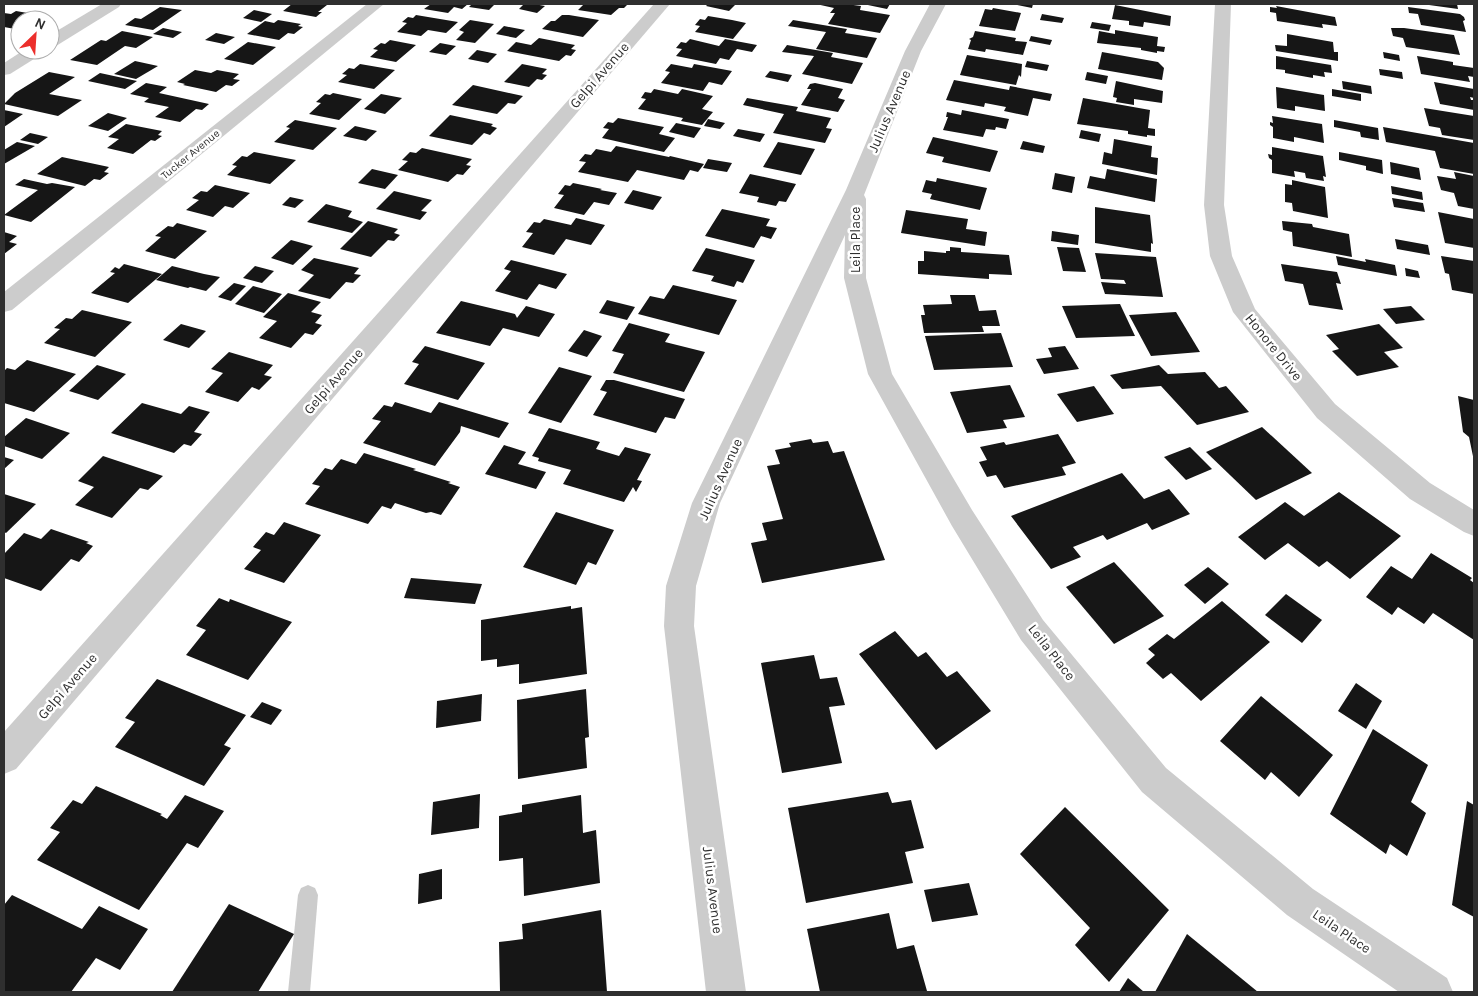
<svg xmlns="http://www.w3.org/2000/svg" width="1478" height="996" viewBox="0 0 1478 996" font-family="Karla,sans-serif">
  <rect width="100%" height="100%" fill="#fff"/>
  <!-- building -->
  <g fill="#161616">
    <path d="M292,4h30l5,1 -9,7h4l-6,5 -33,-6z"/>
    <path d="M431,4h37l-6,5 -8,-2 -6,6 -24,-4z"/>
    <path d="M472,4h23l-6,6 -20,-3z"/>
    <path d="M524,4h10l11,2 -8,7 -18,-4z"/>
    <path d="M584,4h44l-4,4h-5l-8,7 -33,-5z"/>
    <path d="M708,4h28l-7,7 -23,-5z"/>
    <path d="M816,4h30l15,2 -1,4 30,5 -10,18 -52,-9 7,-11h-5l4,-5z"/>
    <path d="M863,4h27l-3,5z"/>
    <path d="M1012,4h21l-1,4z"/>
    <path d="M1429,4h28l1,5 -29,-4z"/>
    <path d="M1115,5l56,11 -1,10 -26,-4 -1,5 -14,-2v-4l-17,-2z"/>
    <path d="M1276,6l59,11 2,9 -15,-2 1,4 -46,-7 -1,-8 -6,-1v-5l7,1z"/>
    <path d="M160,7l22,3 -29,20 -28,-5 10,-7 6,1z"/>
    <path d="M1408,7l52,7 4,3 1,3 -2,1 3,11 -45,-7 -3,-11 -9,-1z"/>
    <path d="M993,8l28,5 -6,18 -36,-5 6,-17 7,1z"/>
    <path d="M254,10l18,4 -11,8 -18,-4z"/>
    <path d="M16,11l23,4 -3,2 5,1 -3,2h-18v6l-5,3 -11,-2v-14l7,1z"/>
    <path d="M1042,14l22,4 -2,5 -22,-3z"/>
    <path d="M416,15l42,7 -12,11 -18,-3 -7,6 -24,-4 10,-9 -5,-1 6,-5 5,1z"/>
    <path d="M562,15h7l30,5 -16,17 -41,-8 9,-8h4z"/>
    <path d="M708,16l24,4 14,3 -13,16 -38,-7 5,-6 -5,-1 5,-6 5,1z"/>
    <path d="M278,20l23,4 -3,2 5,1 -9,7 -6,-1 -9,7 -32,-6 18,-13 9,2z"/>
    <path d="M470,20l24,4 -19,19 -19,-3 8,-8 -5,-2z"/>
    <path d="M793,20l54,9 -2,4 32,5 -10,20 -51,-9 10,-17 -38,-6z"/>
    <path d="M1092,22l19,3 -2,6 -19,-3z"/>
    <path d="M504,26l21,4 -9,8 -20,-4z"/>
    <path d="M163,28l19,4 -9,6 -20,-4z"/>
    <path d="M1391,28h13l50,7 6,20 -54,-8 -3,-9 -10,-2z"/>
    <path d="M1115,30l43,7 -1,9 8,1 -1,5 -7,-1v2l-16,-3v-2l-44,-5 2,-12 16,3z"/>
    <path d="M122,31l31,6 -17,11 -11,-2 -28,19 -27,-5 31,-20 5,1z"/>
    <path d="M975,31l41,7 -1,3 12,1 -4,13 -37,-6 -1,3 -17,-3 3,-9 -2,-1 4,-2z"/>
    <path d="M216,33l19,4 -11,7 -19,-4z"/>
    <path d="M1287,34l46,8 1,10h4v9l-62,-10 -1,-6 12,1z"/>
    <path d="M1031,36l21,4 -2,5 -21,-4z"/>
    <path d="M539,38l36,7 -4,4 5,1 -5,6 -5,-1 -7,6 -52,-10 9,-9 15,3z"/>
    <path d="M690,39l29,7 6,-7 32,6 -5,7 -15,-3 -8,11 -9,-2 -4,6 -40,-8 6,-7 -6,-1 5,-6 5,1z"/>
    <path d="M390,40l26,5 -20,17 -26,-5 8,-7 -5,-1 8,-6 4,1z"/>
    <path d="M248,42l28,5 -23,18 -29,-6z"/>
    <path d="M440,43l16,3 -10,9 -17,-3z"/>
    <path d="M787,45l46,8 -2,4 32,6 -11,21 -50,-10 12,-18 -32,-4z"/>
    <path d="M477,50l20,4 -9,9 -20,-4z"/>
    <path d="M1102,52l56,10 6,6 -2,12 -64,-11z"/>
    <path d="M1383,52l16,3 1,6 -16,-3z"/>
    <path d="M967,55l55,9 -1,13 -2,-2 -3,10 -56,-10z"/>
    <path d="M1276,56l55,9 1,8 -8,-1 1,5 -12,-2v3l-28,-5v-3l-9,-1z"/>
    <path d="M1417,56l36,6v3l21,3v9l-6,-1 2,6 -49,-8z"/>
    <path d="M135,61l23,5 -22,13 -22,-5z"/>
    <path d="M1027,61l22,4 -2,6 -22,-4z"/>
    <path d="M360,64l35,6 -21,19 -36,-7 9,-7 -5,-1 7,-6 5,1z"/>
    <path d="M522,64l25,5 -5,5 5,1 -5,5 -5,-1 -8,8 -25,-5z"/>
    <path d="M671,64l21,4 2,-4 38,7 -10,14 -13,-3 -6,9 -42,-8 9,-11 -5,-1z"/>
    <path d="M1379,69l23,3 1,7 -23,-4z"/>
    <path d="M195,70l16,3 6,-3 22,4 -6,5 7,1 -8,6 -6,-1 -10,7 -33,-7 2,-1 -8,-2z"/>
    <path d="M770,71l22,4 -4,7 -23,-5z"/>
    <path d="M49,72l26,5 -26,17 33,6 -24,16 -54,-12 11,-11z"/>
    <path d="M1087,72l21,4 -2,8 -21,-4z"/>
    <path d="M100,73l37,8 -12,8 -37,-8z"/>
    <path d="M954,80l55,10 1,-4 42,8 -2,7 -17,-3 -5,18 -24,-5 2,-4 -21,-4 -1,4 -38,-7z"/>
    <path d="M1116,81l47,10 -1,12 -28,-4v6l-18,-3 1,-4 -4,-1z"/>
    <path d="M1342,81l29,5 1,8 -29,-5z"/>
    <path d="M1434,82l40,7v9l-4,-1 1,3h3v10l-34,-6z"/>
    <path d="M146,83l21,4 -8,6 50,11 -7,6 -6,-1 -16,13 -25,-5 14,-10 -25,-5 5,-4 -19,-4z"/>
    <path d="M815,83l28,6 -5,9 7,2 -7,12 -37,-7 10,-16h-4l3,-5z"/>
    <path d="M473,85l50,11 -8,8 -7,-1 -11,11 -45,-9z"/>
    <path d="M1276,87l48,8 1,16 -30,-5v5l-18,-3z"/>
    <path d="M654,89l24,5 4,-5 31,7 -11,13 11,3 -11,13 -21,-4 2,-3 -45,-9 8,-10 -5,-1 4,-6 6,1z"/>
    <path d="M1332,89l29,5v7l-29,-5z"/>
    <path d="M333,93l29,6 -23,21 -30,-6 12,-11 -5,-1 9,-8 5,1z"/>
    <path d="M381,94l21,4 -17,16 -21,-5z"/>
    <path d="M747,98l51,9 -2,4 35,7 -5,10 6,1 -7,14 -52,-10 11,-19 -41,-9z"/>
    <path d="M1083,98l67,12 -2,18 7,1v7l-8,-1v2l-19,-3v-3l-51,-7z"/>
    <path d="M1424,108l50,8v24l-32,-5 -2,-7 -11,-2z"/>
    <path d="M4,110l19,4 -19,13z"/>
    <path d="M962,110l47,9 -3,10 -10,-2 -1,3 -9,-1 -3,8 -40,-7 5,-13h-2l1,-5 14,3z"/>
    <path d="M108,113l19,5 -19,13 -20,-5z"/>
    <path d="M450,115l43,9 -2,2 6,2 -7,7 -6,-2 -12,12 -43,-9z"/>
    <path d="M1272,116l50,8 2,19 -30,-6v5l-21,-4v-11l-3,-2v-3l3,1z"/>
    <path d="M618,118l46,9 -5,7 16,4 -11,14 -62,-14 7,-9 -6,-1 5,-6 5,1z"/>
    <path d="M708,119l17,4 -5,6 -16,-3z"/>
    <path d="M295,120l42,8 -24,22 -39,-8 16,-14 -4,-1z"/>
    <path d="M1334,120l44,8 1,12 -18,-3 -1,-5 -26,-5z"/>
    <path d="M676,123l25,5 -7,10 -25,-6z"/>
    <path d="M126,124l36,7 -4,4 4,1 -7,5 -4,-1 -18,14 -26,-6 12,-9 -11,-2z"/>
    <path d="M355,126l22,5 -11,10 -23,-5z"/>
    <path d="M1383,127l91,16v31l-34,-6 -5,-17 -49,-9z"/>
    <path d="M738,129l27,5 -5,8 -27,-6z"/>
    <path d="M1081,130l20,4 -2,8 -20,-4z"/>
    <path d="M30,133l18,4 -10,7 -18,-4z"/>
    <path d="M933,137l65,14 -8,21 -48,-10 2,-5 -18,-4z"/>
    <path d="M1114,139l38,7 -1,11 7,1 -1,17 -55,-11 2,-12 8,2z"/>
    <path d="M1023,141l22,5 -2,7 -23,-4z"/>
    <path d="M17,142l18,4 -31,18v-14z"/>
    <path d="M778,142l37,7 -14,26 -38,-8z"/>
    <path d="M616,146l53,11 1,-1 34,8 -6,8 -8,-2 -6,10 -47,-10 -9,12 -50,-10 8,-10 -7,-1 6,-7 6,1 5,-6 15,3z"/>
    <path d="M1272,147l51,9 3,21 -3,-1 1,5 -18,-3 -1,-5 -11,-2 1,6 -23,-4v-13l-3,-2 -1,-4 4,1z"/>
    <path d="M422,148l50,11 -6,6 5,1 -8,9 -6,-1 -9,8 -50,-12 10,-9 -6,-1 8,-8 6,1z"/>
    <path d="M254,152l42,8 -26,24 -43,-9 10,-9 -5,-1 10,-9 5,1z"/>
    <path d="M1339,152l43,8 1,14 -17,-4v-4l-27,-6z"/>
    <path d="M62,157l47,10 -5,5 5,1 -9,7 -6,-1 -9,7 -48,-12z"/>
    <path d="M708,159l24,4 -5,9 -24,-4z"/>
    <path d="M1390,162l29,6 2,12 -30,-6z"/>
    <path d="M372,169l26,6 -13,14 -27,-6z"/>
    <path d="M1107,169l50,10 -2,23 -68,-14 3,-12 15,3z"/>
    <path d="M1454,172l20,4v33l-16,-3 -4,-13 -13,-3 -4,-14 19,3z"/>
    <path d="M1055,173l20,4 -3,16 -20,-4z"/>
    <path d="M750,174l46,10 -10,18 -7,-1 -3,5 -19,-4 2,-5 -20,-4z"/>
    <path d="M937,178l50,10 -7,22 -50,-11 2,-5 -10,-2 4,-12 10,2z"/>
    <path d="M24,179l23,5 5,-1 23,4 -44,35 -27,-7 34,-25 -23,-5z"/>
    <path d="M1292,180l33,7 3,31 -35,-7 -1,-8 -7,-1v-18l7,1z"/>
    <path d="M573,183l29,6 -2,1 17,3 -8,12 -15,-3 -10,13 -30,-7 10,-13 -6,-1 7,-9 5,1z"/>
    <path d="M215,185l35,8 -17,15 -8,-2 -12,11 -27,-7 13,-10 -7,-2 9,-7 6,1z"/>
    <path d="M1391,186l31,6 1,8 -31,-6z"/>
    <path d="M633,190l29,7 -9,13 -29,-7z"/>
    <path d="M394,191l38,9 -11,11 6,1 -7,8 -44,-11z"/>
    <path d="M290,197l14,3 -9,8 -13,-3z"/>
    <path d="M1392,198l31,5 2,9 -31,-5z"/>
    <path d="M326,204l26,7 -4,6 15,5 -11,11 -45,-11z"/>
    <path d="M1095,207l55,8 3,29 -2,-1v9l-56,-9z"/>
    <path d="M722,209l48,10 -4,7 11,2 -6,11 -10,-3 -7,12 -49,-12z"/>
    <path d="M906,210l62,9 -2,10 21,3 -2,14 -84,-13z"/>
    <path d="M1438,212l36,7v29l-29,-5z"/>
    <path d="M576,218l29,7 -14,20 -25,-6 -12,16 -32,-8 11,-14 -7,-1 8,-10 6,1 4,-4 27,6z"/>
    <path d="M368,221l30,8 -4,4 6,2 -6,6 -6,-1 -17,17 -31,-8z"/>
    <path d="M1282,221l30,3 1,3 36,7 3,23 -59,-11 -1,-14 -9,-2z"/>
    <path d="M177,223l30,8 -32,28 -30,-8 16,-14 -6,-1 13,-10 5,1z"/>
    <path d="M1052,231l27,4 -1,10 -27,-4z"/>
    <path d="M4,232l13,4 -8,6 8,2 -13,10z"/>
    <path d="M1395,239l33,6 2,10 -33,-6z"/>
    <path d="M291,240l22,6 -20,19 -22,-7z"/>
    <path d="M950,247l11,1v4l48,3 3,20 -23,-1v5l-71,-5v-13h6v-10l22,2v-2h4z"/>
    <path d="M1057,247l22,1 7,24 -23,-1z"/>
    <path d="M706,248l49,12 -12,23 -6,-2 -3,6 -23,-6 3,-5 -22,-5z"/>
    <path d="M1095,253l61,4 7,40 -58,-3 -4,-12 25,2 -2,-4 -23,-1z"/>
    <path d="M1336,256l30,6 -1,-3 30,6 2,11 -59,-11z"/>
    <path d="M1441,256l33,5v33l-22,-4 -3,-16 -4,-1z"/>
    <path d="M314,258l45,10 -5,6 7,1 -8,8 -7,-1 -16,17 -32,-8 16,-16 -13,-5z"/>
    <path d="M511,260l56,14 -11,15 -17,-5 -12,16 -32,-9 16,-20 -7,-2z"/>
    <path d="M124,264l38,10 -34,29 -37,-10 24,-20 -5,-1 5,-5 4,2z"/>
    <path d="M1281,264l56,8 4,12 -5,-1 7,27 -34,-5 -6,-21 -18,-3z"/>
    <path d="M172,266l32,8 16,3 -14,14 -16,-4 -2,1 -32,-8z"/>
    <path d="M255,266l19,5 -12,12 -19,-5z"/>
    <path d="M1405,268l13,3 2,7 -14,-2z"/>
    <path d="M234,283l12,3 -15,15 -13,-4z"/>
    <path d="M673,285l64,15 -18,35 -81,-21 12,-18 14,3z"/>
    <path d="M253,286l29,8 -18,19 -29,-9z"/>
    <path d="M288,293l33,9 -10,10 11,3 -7,8 7,2 -9,10 -8,-2 -14,15 -32,-10 18,-17 -14,-4z"/>
    <path d="M950,295h25l4,16 17,-1 4,16h-18l2,6 -60,1 -3,-18h4l-2,-10 29,-1z"/>
    <path d="M607,300l28,7 -8,13 -28,-7z"/>
    <path d="M461,301l54,13 2,4 9,-12 29,8 -16,23 -36,-9 -13,18 -54,-13z"/>
    <path d="M1120,304l15,32 -59,2 -14,-32z"/>
    <path d="M1411,306l14,14 -29,4 -13,-15z"/>
    <path d="M82,310l50,12 -37,35 -51,-14 16,-14 -6,-1 12,-10 6,1z"/>
    <path d="M1176,312l24,40 -49,4 -22,-41z"/>
    <path d="M629,323l41,11 -5,8 40,10 -21,40 -71,-19 11,-19 -12,-3z"/>
    <path d="M181,324l25,7 -17,17 -26,-8z"/>
    <path d="M1379,324l24,24 -19,4 15,15 -42,9 -25,-25 7,-2 -13,-14z"/>
    <path d="M584,330l18,6 -15,21 -19,-6z"/>
    <path d="M1001,333l12,34 -79,3 -9,-34z"/>
    <path d="M425,346l60,17 -27,37 -54,-16 15,-20 -7,-2z"/>
    <path d="M1065,346l14,23 -35,5 -8,-15 16,-2 -4,-9z"/>
    <path d="M229,352l44,13 -9,10 8,2 -13,13 -7,-3 -14,15 -33,-10 18,-19 -12,-4z"/>
    <path d="M27,360l49,14 -42,38 -30,-9v-32l3,-3 8,2z"/>
    <path d="M97,365l29,9 -28,26 -29,-9z"/>
    <path d="M1159,365l9,9 37,-2 14,16 7,-2 23,26 -52,13 -36,-39 -39,3 -12,-14z"/>
    <path d="M559,367l33,9 -31,47 -33,-10z"/>
    <path d="M606,380h8l71,19 -10,20 -10,-2 -9,16 -63,-18 14,-23 -7,-2z"/>
    <path d="M1010,385l15,32 -22,3 4,8 -40,5 -17,-41z"/>
    <path d="M1094,386l20,28 -37,8 -20,-28z"/>
    <path d="M1458,396l16,4v61l-5,-24 -6,-5z"/>
    <path d="M395,402l36,11 8,-11 70,21 -10,15 -38,-12 -1,6 -25,34 -72,-23 18,-22 -9,-2 12,-14 8,2z"/>
    <path d="M142,403l39,11 8,-8 21,6 -16,20 8,2 -11,12 -7,-2 -10,9 -63,-20z"/>
    <path d="M26,418l44,15 -28,26 -38,-13v-9z"/>
    <path d="M1262,427l50,46 -56,27 -50,-48z"/>
    <path d="M549,428l51,14 -4,7 23,7 6,-9 26,7 -14,26 5,1 -6,11 -3,-5 -9,15 -61,-18 8,-14 -33,-9 1,-3 -7,-2z"/>
    <path d="M1058,434l18,29 -14,4 4,8 -62,13 -8,-13 -9,2 -8,-15 8,-2 -7,-13 24,-5 2,3z"/>
    <path d="M811,439l2,4 15,-2 5,12 11,-2 41,109 -123,23 -11,-40 16,-3 -5,-17 21,-4 -16,-53 13,-2 -5,-14 16,-3 -2,-4z"/>
    <path d="M504,445l22,7 -8,12 28,8 -10,17 -51,-15z"/>
    <path d="M1190,447l22,22 -26,11 -22,-23z"/>
    <path d="M364,453l52,16 -3,1 38,12 -3,1 12,4 -19,28 -10,-3 -5,1 -31,-10 -4,6 -9,-3 -14,18 -63,-20 15,-18 -8,-2 13,-16 7,2 9,-11 15,5z"/>
    <path d="M103,456l60,20 -15,14 -8,-2 -28,30 -37,-13 19,-18 -16,-6z"/>
    <path d="M4,457l10,3 -10,9z"/>
    <path d="M1122,473l22,26 25,-10 21,25 -38,16 -5,-7 -40,17 -4,-5 -30,12 8,10 -30,12 -40,-53z"/>
    <path d="M1339,492l62,44 -51,43 -23,-18 -8,6 -31,-24 -23,17 -27,-23 47,-35 19,14z"/>
    <path d="M4,494l32,10 -30,29 -2,-1z"/>
    <path d="M556,512l58,18 -18,35 -8,-3 -12,23 -53,-18z"/>
    <path d="M284,522l37,13 -37,48 -40,-14 17,-19 -8,-3 13,-15 8,3z"/>
    <path d="M51,529l38,13 -3,1 7,3 -14,16 -8,-3 -30,32 -37,-13v-24l20,-21 17,6z"/>
    <path d="M1431,553l41,25 -2,2 4,3v57l-41,-27 -9,11 -26,-17 -6,8 -26,-18 25,-31 21,13z"/>
    <path d="M1114,562l50,54 -50,28 -48,-57z"/>
    <path d="M1208,567l21,17 -24,20 -21,-19z"/>
    <path d="M411,578l71,6 -7,20 -71,-6z"/>
    <path d="M1286,594l36,26 -20,23 -37,-28z"/>
    <path d="M219,598l10,4 1,-3 62,23 -44,58 -62,-25 20,-25 -10,-4z"/>
    <path d="M1222,601l48,41 -69,59 -30,-28 -8,6 -17,-16 9,-8 -7,-6 19,-15 7,5z"/>
    <path d="M571,606v3l11,-2 5,67 -68,10v-20l-22,3v-8l-16,2v-41z"/>
    <path d="M895,631l23,26 8,-5 21,25 10,-6 34,40 -55,39 -77,-96z"/>
    <path d="M814,655l6,24 17,-2 8,28 -16,2 13,56 -60,10 -21,-110z"/>
    <path d="M157,679l89,36 -22,30 7,3 -27,38 -89,-39 20,-25 -10,-4z"/>
    <path d="M1356,683l26,18 -16,28 -28,-18z"/>
    <path d="M586,689l3,48 -4,1 2,30 -69,11 -1,-79z"/>
    <path d="M482,694l-1,27 -45,7 1,-27z"/>
    <path d="M1261,696l72,59 -34,42 -28,-25 -6,8 -45,-39z"/>
    <path d="M262,702l20,8 -11,15 -21,-8z"/>
    <path d="M1373,729l55,36 -17,37 15,11 -19,43 -17,-12 -4,10 -56,-40z"/>
    <path d="M96,786l66,28 -2,1 7,4 18,-24 39,16 -26,37 -11,-5 -48,67 -102,-50 23,-28 -10,-4 23,-28 9,4z"/>
    <path d="M888,792l4,11 19,-3 13,48 -19,4 8,31 -107,20 -18,-95z"/>
    <path d="M480,794l-1,34 -48,7 2,-33z"/>
    <path d="M581,795l2,38 13,-3 4,53 -76,13 -1,-38 -24,3v-45l23,-4v-7z"/>
    <path d="M1467,801l7,4v112l-22,-12z"/>
    <path d="M1065,807l104,103 -60,72 -34,-37 15,-17 -70,-74z"/>
    <path d="M442,869v30l-24,5 1,-30z"/>
    <path d="M969,883l9,32 -46,7 -8,-32z"/>
    <path d="M12,895l70,34 17,-23 49,23 -28,41 -24,-12 -25,34h-67v-87z"/>
    <path d="M229,904l65,30 -36,58h-86z"/>
    <path d="M601,910l6,82h-107l-1,-50 24,-3 -1,-15z"/>
    <path d="M889,913l8,36 17,-4 13,46 -107,1 -13,-63z"/>
    <path d="M1187,934l71,58h-103z"/>
    <path d="M1128,978l16,14h-25z"/>
  </g>
  <g fill="none" stroke-linecap="round" stroke-linejoin="round">
    <!-- service -->
    <path fill="#ccc" fill-rule="evenodd" d="M308,885l7,3 3,7 -8,97h-22l10,-97 3,-7z"/>
    <!-- minor -->
    <g fill="#ccc" fill-rule="evenodd">
      <path d="M102,4h19l-2,3 -63,39 -6,1v-12z"/>
      <path d="M367,4h17l-372,306 -8,2v-20z"/>
      <path d="M654,4h16l-654,765 -12,5v-42z"/>
      <path d="M930,4h16l-25,47 -57,144 2,4v79l26,96 80,136 71,110 123,148 147,121 134,89 6,14h-54l-112,-77 -145,-123 -121,-152 -69,-114 -84,-152 -24,-96 1,-43 -125,268 -24,83 -2,40 52,366h-40l-42,-366 2,-40 26,-83 154,-313 59,-139z"/>
      <path d="M1215,4h16l-7,201 8,51 23,53 80,95 95,79 44,27v26l-10,-4 -54,-33 -93,-81 -84,-106 -23,-56 -6,-51z"/>
      <path d="M24,50h20l-2,4 -32,20 -6,1v-12z"/>
    </g>
  </g>
  <g text-anchor="middle" stroke-width="5" stroke-linejoin="round" paint-order="stroke">
    <!-- far-street labels -->
    <g font-size="11" fill="#2f2f2f" stroke="#fff">
      <text transform="translate(190 154) rotate(-39)" y="4">Tucker Avenue</text>
    </g>
    <!-- street labels -->
    <g font-size="14" fill="#2f2f2f" stroke="#fff">
      <text transform="translate(599 75) rotate(-49)" y="5">Gelpi Avenue</text>
      <text transform="translate(889 111) rotate(-67)" y="5">Julius Avenue</text>
      <text transform="translate(855 240) rotate(-90)" y="5">Leila Place</text>
      <text transform="translate(1274 347) rotate(51)" y="5">Honore Drive</text>
      <text transform="translate(333 381) rotate(-49)" y="5">Gelpi Avenue</text>
      <text transform="translate(720 479) rotate(-66)" y="5">Julius Avenue</text>
      <text transform="translate(1052 652) rotate(52)" y="5">Leila Place</text>
      <text transform="translate(67 686) rotate(-49)" y="5">Gelpi Avenue</text>
      <text transform="translate(713 890) rotate(83)" y="5">Julius Avenue</text>
      <text transform="translate(1342 931) rotate(34)" y="5">Leila Place</text>
    </g>
  </g>
  <!-- border -->
  <rect width="1478" height="996" fill="none" stroke="#2f2f2f" stroke-width="10"/>
  <!-- north arrow -->
  <g transform="translate(35 35) rotate(25)"><circle r="24" fill="#ffffff" stroke="#acacac"/>
  <path d="M0-4L9 19L0 12L-9 19Z" fill="#ec2e2b"/>
  <text y="-8" font-size="14" font-weight="bold" text-anchor="middle" fill="#2f2f2f">N</text>
  </g>
</svg>
